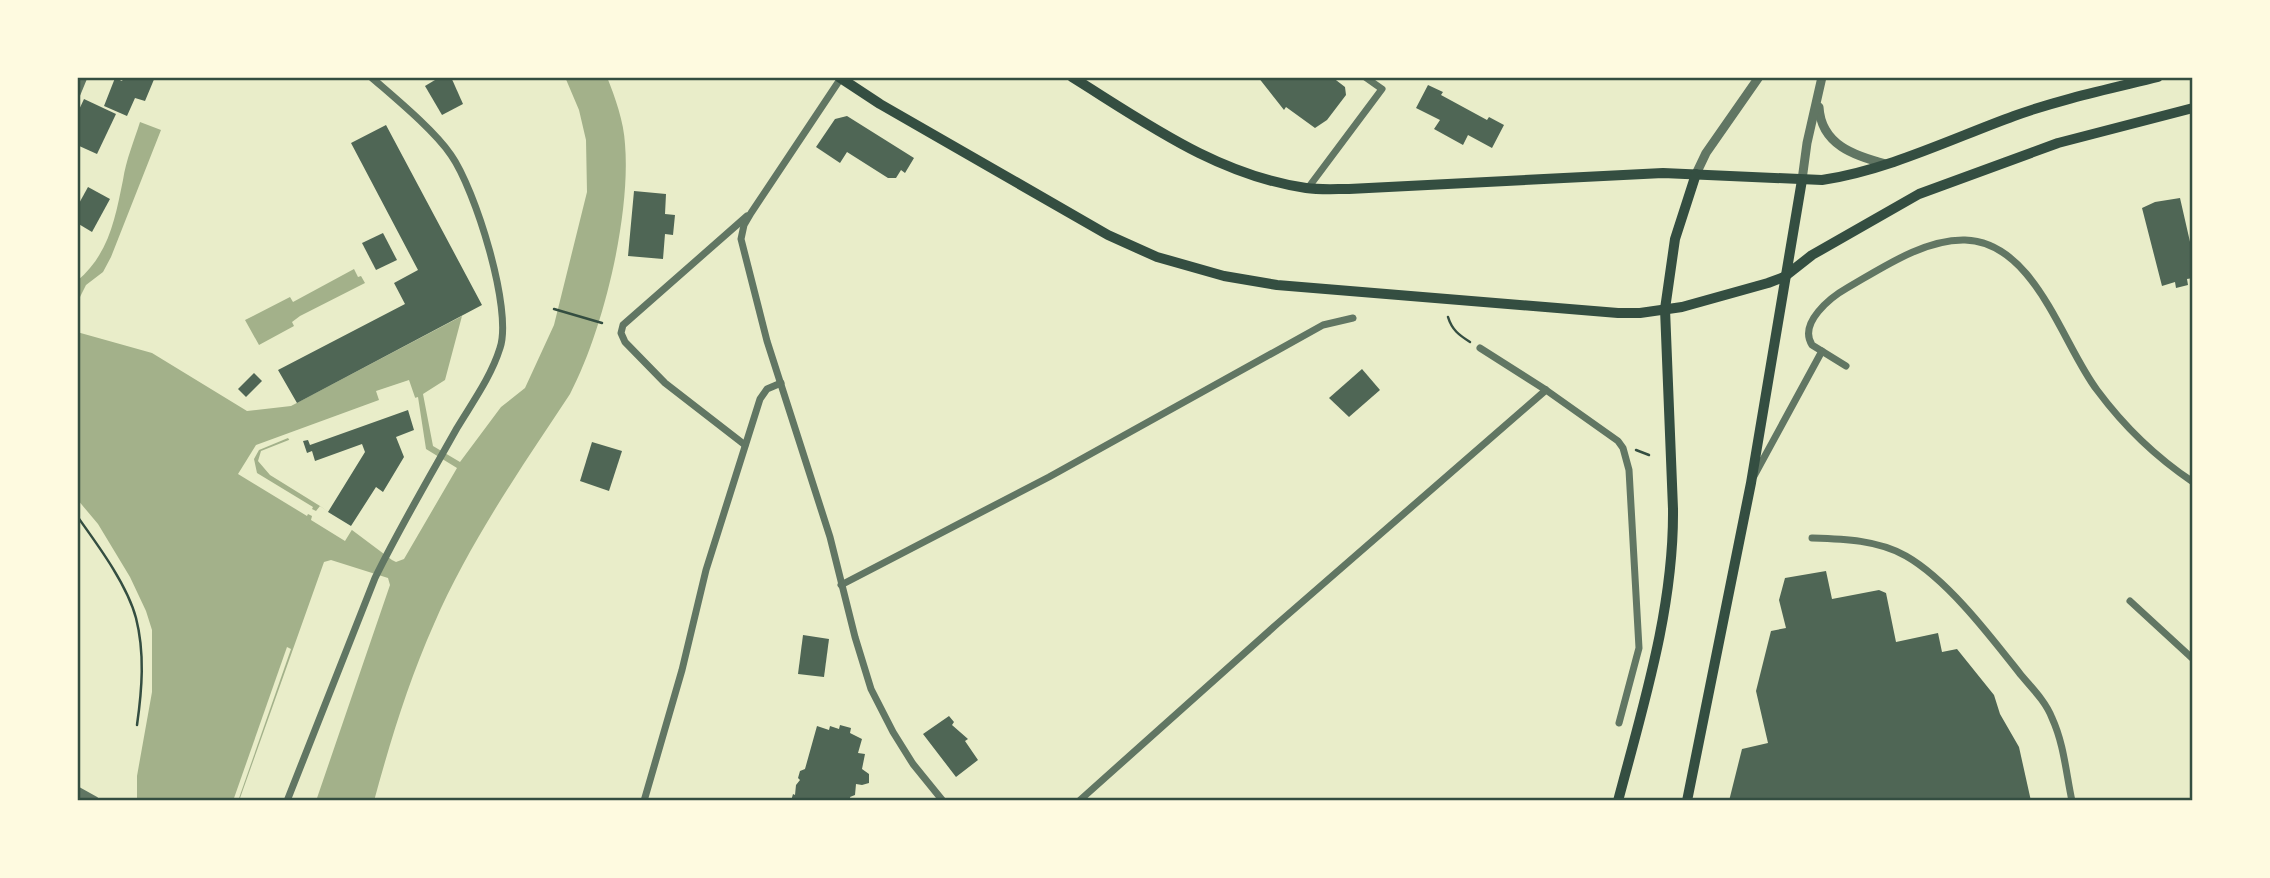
<svg xmlns="http://www.w3.org/2000/svg" width="2270" height="878" viewBox="0 0 2270 878" font-family="'Noto Serif',serif">
  <rect width="100%" height="100%" fill="#e9edc9"/>
  <!-- water -->
  <g fill="#a3b18a" fill-rule="evenodd">
    <path d="M565,77h42c8,20 17,45 18,67 6,72 -22,187 -55,250 -49,74 -101,149 -136,230 -25,56 -44,118 -60,177h-58l74,-216 -2,-7 -57,-18 -7,2 -85,239h-102v-25l15,-84v-62l-6,-19 -16,-34 -32,-53 -21,-25v-167l75,21 95,58 44,-5 171,-90 -17,64 -22,14 10,52 27,16 41,-55 24,-19 29,-63 33,-133 -1,-52 -7,-30zM418,397l8,52 31,19 -53,91 -8,3 -4,-2 -72,-54 -50,-31 -12,-14 3,-10 81,-32z"/>
    <path d="M140,122l21,8 -50,127 -8,15 -17,13 -9,18v-22c32,-27 38,-62 46,-101 3,-20 11,-39 17,-58z"/>
    <path d="M354,269l4,8 3,-1 4,7 -65,33 -8,6 2,4 -35,19 -14,-25 45,-23 3,5z"/>
  </g>
  <!-- pier -->
  <g fill="#e9edc9">
    <path d="M409,380l9,26 -2,-5h-4l-69,21 -37,15 -1,-2 -15,6 -2,-3 -29,12 -5,9 3,14 56,34 -1,2 4,2 4,-5 33,22 -8,13 -34,-21 1,-4 -4,-2 -1,2 -69,-42 18,-29 123,-45 -3,-9z"/>
    <path d="M287,647l4,2 -53,152h-5z"/>
  </g>
  <!-- building -->
  <g fill="#4f6655">
    <path d="M124,77h31l-10,24 -10,-3 -8,18 -23,-10 11,-28 7,3z"/>
    <path d="M440,77h11l12,27 -21,11 -17,-29z"/>
    <path d="M1258,77h74l13,10 1,8 -19,25 -12,8 -29,-21 -2,3z"/>
    <path d="M1428,85l15,7 -2,3 46,25 2,-3 15,8 -12,23 -24,-13 -5,10 -29,-16 6,-9 -24,-12z"/>
    <path d="M84,99l32,15 -19,40 -20,-9v-31z"/>
    <path d="M847,116l67,42 -9,15 -4,-3 -5,8h-8l-41,-26 -7,11 -24,-16 19,-28z"/>
    <path d="M386,125l96,180 -185,98 -19,-33 127,-66 -11,-21 24,-13 -67,-127z"/>
    <path d="M88,187l22,12 -18,33 -15,-9v-16z"/>
    <path d="M634,191l32,3 -1,20 10,1 -2,20 -8,-1 -2,25 -35,-3z"/>
    <path d="M2180,198l13,57v23l-6,1 1,6 -12,3 -1,-6 -13,4 -20,-78 13,-6z"/>
    <path d="M383,233l14,27 -21,10 -14,-27z"/>
    <path d="M1362,369l18,21 -31,27 -20,-19z"/>
    <path d="M254,373l8,8 -16,16 -8,-8z"/>
    <path d="M408,410l6,20 -18,7 8,20 -21,35 -7,-5 -25,39 -23,-14 37,-60 -3,-8 -47,17 -3,-10 -5,2 -4,-12 5,-1 2,5z"/>
    <path d="M592,442l30,9 -13,40 -29,-10z"/>
    <path d="M1826,571l6,28 47,-9 7,3 10,49 42,-9 4,19 15,-3 37,46 6,19 19,33 12,54h-302l13,-52 26,-6 -12,-52 15,-60 15,-3 -7,-28 6,-22z"/>
    <path d="M803,635l26,4 -5,38 -26,-3z"/>
    <path d="M949,716l5,6 -2,3 16,14 -3,2 13,19 -22,17 -33,-43z"/>
    <path d="M840,725l11,3 -1,5 12,6 -4,14 7,1 -3,15 7,5v9l-7,2 -6,-1 -1,11 -5,2 1,4h-60l2,-7 2,1 1,-10 4,-5 -2,-2 2,-7 5,-2 12,-43 12,4 1,-4 9,3z"/>
  </g>
  <g fill="none" stroke-linecap="round" stroke-linejoin="round">
    <!-- path -->
    <g stroke="#344e41" stroke-width="2.5">
      <path d="M554,309l48,14"/>
      <path d="M1448,317c4,13 11,18 22,25"/>
      <path d="M1636,450l13,5"/>
      <path d="M77,516c20,28 50,68 59,102 9,35 6,72 1,107"/>
    </g>
    <!-- minor -->
    <g stroke="#617663" stroke-width="7">
      <path d="M841,78l-90,135 -7,12 -3,14 26,102 63,196 25,100 16,52 22,43 20,32 30,37"/>
      <path d="M77,94l7,-17"/>
      <path d="M1308,188l74,-99 -17,-12"/>
      <path d="M1480,348l66,42 72,51 5,7 6,22 10,178 -20,75"/>
      <path d="M1846,366l-34,-21c-14,-22 19,-48 35,-57 35,-20 77,-49 118,-48 70,2 97,104 132,150 26,35 60,68 96,92"/>
      <path d="M745,445l-80,-62 -40,-41 -4,-9 2,-8 124,-109"/>
      <path d="M1754,476l68,-125"/>
      <path d="M1812,538c32,1 66,2 94,18 42,24 85,81 115,119 11,13 25,27 31,43 12,26 14,55 20,83"/>
      <path d="M841,585l208,-108 274,-152 30,-7"/>
      <path d="M2130,601l63,58"/>
      <path d="M287,801l88,-223c25,-51 54,-100 82,-150 15,-25 34,-51 43,-80 13,-38 -25,-159 -49,-193 -17,-25 -56,-57 -80,-78"/>
      <path d="M644,801l38,-131 24,-100 54,-171 7,-10 14,-6"/>
      <path d="M1079,801l198,-177 269,-234"/>
    </g>
    <!-- tertiary -->
    <g stroke="#617663" stroke-width="9">
      <path d="M1819,107c2,38 36,49 67,57"/>
      <path d="M1696,174l10,-21 53,-76"/>
      <path d="M1802,180l5,-37 15,-66"/>
      <path d="M77,791l18,10"/>
    </g>
    <!-- secondary -->
    <g stroke="#344e41" stroke-width="10">
      <path d="M839,77l41,27 228,131 49,22 67,19 53,9 341,28h22l42,-6 86,-24 16,-6 28,-22 107,-61 139,-51 135,-35"/>
      <path d="M1072,77c74,46 145,98 234,111 14,2 29,1 43,1l314,-16 159,7c66,-10 129,-41 192,-64 47,-17 95,-27 144,-39"/>
      <path d="M1618,801c25,-95 56,-193 55,-292l-8,-200 10,-70 21,-65"/>
      <path d="M1687,801l64,-318 51,-303"/>
    </g>
  </g>
  <!-- border -->
  <rect width="2270" height="878" fill="none" stroke="#fefae0" stroke-width="158"/>
  <rect x="79" y="79" width="2112" height="720" fill="none" stroke="#344e41" stroke-width="2.5"/>
</svg>
